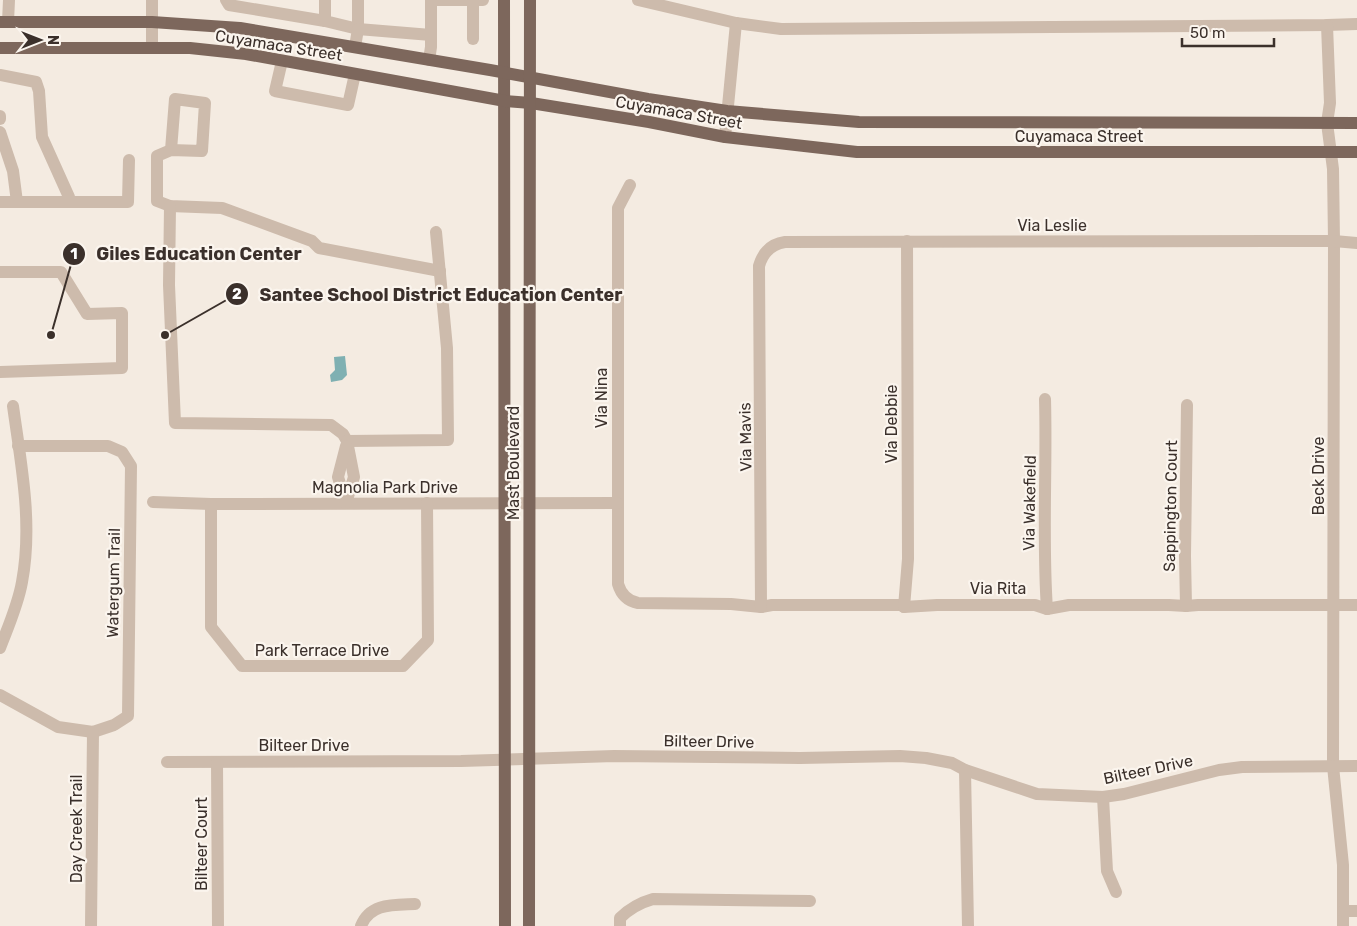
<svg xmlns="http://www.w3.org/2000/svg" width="1357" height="926" viewBox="0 0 1357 926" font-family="Rubik,sans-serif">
  <rect width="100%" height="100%" fill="#f4ebe1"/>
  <!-- water -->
  <path fill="#7fb0b2" d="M345,356l2,19 -5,5 -11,2 -1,-7 5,-5 -1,-13z"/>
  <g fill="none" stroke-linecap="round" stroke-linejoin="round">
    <!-- minor -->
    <g stroke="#cdbbac" stroke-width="12">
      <path d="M226,0l3,5 96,16"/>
      <path d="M325,0v21l33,8v-29"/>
      <path d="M473,0v39"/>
      <path d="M638,0l98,23 45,6 546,-4 30,-1"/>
      <path d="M8,22l1,-22"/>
      <path d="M1327,25l3,78 -3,20 6,46 1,72 -1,525 10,99v61"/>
      <path d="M152,47v-47"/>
      <path d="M355,47l3,-18 73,6"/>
      <path d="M429,60l2,-13v-47h52"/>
      <path d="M282,61l-7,30 73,14 7,-31"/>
      <path d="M0,75l36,7 3,9 3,46 27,60v5"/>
      <path d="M0,116v3"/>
      <path d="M0,132l13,39 4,31"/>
      <path d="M725,137l11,-114"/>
      <path d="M171,150l31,1 3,-48 -30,-4 -4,51 -14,6v45l13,5 52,2 90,33 7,7 121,23"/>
      <path d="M630,185l-12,23v376c3,10 9,17 20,19l93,1 30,3 11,-2h129l3,2 33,-2h98l12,4 22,-4h100l17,1 12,-1h159"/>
      <path d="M0,202h128l1,-42"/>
      <path d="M170,206l-1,79 6,138 156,2 12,9 4,7 7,36 -8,26"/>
      <path d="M0,272h61l26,42 35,-1v55l-122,4"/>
      <path d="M1045,399c2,70 -3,140 2,210"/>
      <path d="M347,441l101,-1 -1,-92 -11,-116"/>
      <path d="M153,502l58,2 406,-1"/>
      <path d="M346,503l-8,-26 8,-31"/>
      <path d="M211,504v123l31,39h161l25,-26 -1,-137"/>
      <path d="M1186,606l-1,-50 2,-151"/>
      <path d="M761,607l-2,-341c4,-14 12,-22 26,-24l549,-1 23,2"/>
      <path d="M904,607l4,-48 -1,-318"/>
      <path d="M0,648c8,-21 18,-43 22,-66 11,-59 -1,-118 -9,-176"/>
      <path d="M0,695l58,32 35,5 21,-7 14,-9 3,-250 -9,-14 -14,-6h-90"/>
      <path d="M167,762l294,-1 153,-5 186,2 100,-2 26,2 26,5 13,7 72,24 66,3 21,-3 95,-24 23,-3 115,-1"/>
      <path d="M217,762l1,164"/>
      <path d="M965,770l3,156"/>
      <path d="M1103,797l4,74 9,21"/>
      <path d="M1343,911h14"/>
      <path d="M91,926l2,-194"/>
      <path d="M361,926c9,-23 32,-21 54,-22"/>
      <path d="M620,926v-8c10,-10 19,-15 33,-19l157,2"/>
    </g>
    <!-- major -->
    <g stroke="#7d675c" stroke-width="12">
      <path d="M504,0l1,926"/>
      <path d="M0,22h152l88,6 250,42 158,29 79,12 132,11 498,1"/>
      <path d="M0,48h190l56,6 259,47 26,2 118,19 76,15 132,15h500"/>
      <path d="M529,926l1,-926"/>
    </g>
  </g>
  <g text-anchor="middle" stroke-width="4.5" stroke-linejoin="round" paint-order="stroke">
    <!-- street labels -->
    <g font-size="16" fill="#3b302b" stroke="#fbf5ee">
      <text transform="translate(279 45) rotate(9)" y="6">Cuyamaca Street</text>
      <text transform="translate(679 112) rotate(10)" y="6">Cuyamaca Street</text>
      <text x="1079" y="142">Cuyamaca Street</text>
      <text x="1052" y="231">Via Leslie</text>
      <text transform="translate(601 398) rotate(-90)" y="6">Via Nina</text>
      <text transform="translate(891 424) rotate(-90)" y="6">Via Debbie</text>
      <text transform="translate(745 437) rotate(-91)" y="6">Via Mavis</text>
      <text transform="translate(513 463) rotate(-90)" y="6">Mast Boulevard</text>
      <text transform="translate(1318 476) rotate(-90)" y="6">Beck Drive</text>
      <text x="385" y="493">Magnolia Park Drive</text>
      <text transform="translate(1029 503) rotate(-89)" y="6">Via Wakefield</text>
      <text transform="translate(1170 506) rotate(-89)" y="6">Sappington Court</text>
      <text transform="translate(113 583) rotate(-89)" y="6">Watergum Trail</text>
      <text x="998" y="594">Via Rita</text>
      <text x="322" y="656">Park Terrace Drive</text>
      <text transform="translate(709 741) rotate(1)" y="6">Bilteer Drive</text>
      <text x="304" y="751">Bilteer Drive</text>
      <text transform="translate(1148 769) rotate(-12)" y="6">Bilteer Drive</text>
      <text transform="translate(76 829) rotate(-90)" y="6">Day Creek Trail</text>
      <text transform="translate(201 844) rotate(-90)" y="6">Bilteer Court</text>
    </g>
  </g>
  <!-- callouts -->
  <path fill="none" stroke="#3b302b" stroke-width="2" d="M51 335L74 254M165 335L237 294"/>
  <g fill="#3b302b" stroke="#fbf5ee" stroke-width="2">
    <circle cx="51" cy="335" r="5"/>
    <circle cx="165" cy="335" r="5"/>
    <circle cx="74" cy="254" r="12"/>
    <circle cx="237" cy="294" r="12"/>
  </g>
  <g font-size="15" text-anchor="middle" font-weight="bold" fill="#fff">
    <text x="74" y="259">1</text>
    <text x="237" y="299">2</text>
  </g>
  <g font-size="18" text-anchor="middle" font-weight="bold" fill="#3b302b" stroke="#fbf5ee" stroke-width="4.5" stroke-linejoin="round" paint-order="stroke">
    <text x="199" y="260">Giles Education Center</text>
    <text x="441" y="301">Santee School District Education Center</text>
  </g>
  <!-- north arrow -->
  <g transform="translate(40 40) rotate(90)" stroke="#fbf5ee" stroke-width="4" paint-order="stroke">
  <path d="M0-4L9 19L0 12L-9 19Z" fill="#3b302b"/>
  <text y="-8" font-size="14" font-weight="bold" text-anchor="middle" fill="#3b302b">N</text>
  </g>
  <!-- scale -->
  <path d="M1182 38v8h92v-8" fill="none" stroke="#3b302b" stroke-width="2.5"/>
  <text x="1190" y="38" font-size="15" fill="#3b302b" stroke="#fbf5ee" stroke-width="4" paint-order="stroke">50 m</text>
</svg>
